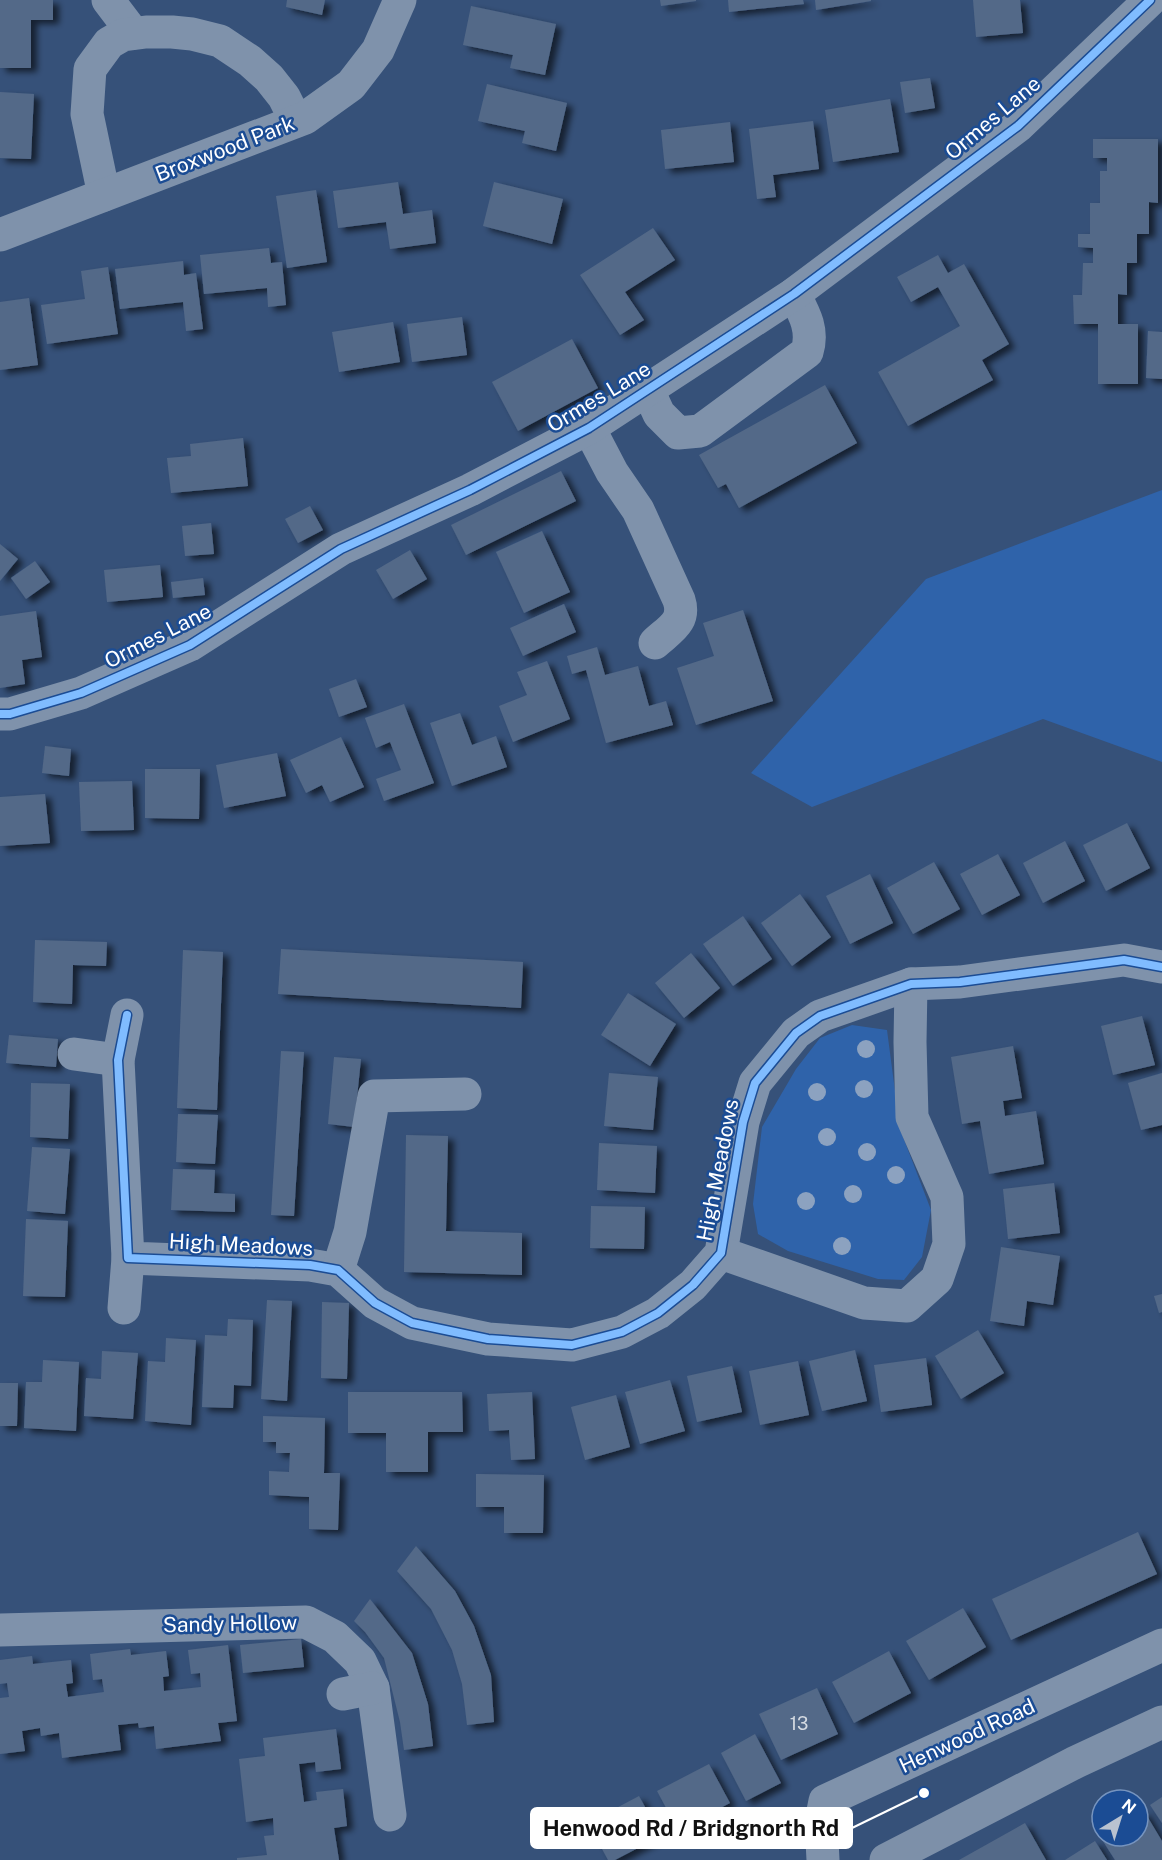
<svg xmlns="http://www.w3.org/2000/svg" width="1162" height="1860" viewBox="0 0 1162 1860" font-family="'Public Sans',sans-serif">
  <defs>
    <filter id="shadow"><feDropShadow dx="6" dy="4" stdDeviation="3" flood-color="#0009"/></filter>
  </defs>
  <rect width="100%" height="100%" fill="#365179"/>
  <!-- green -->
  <g fill="#2f63aa">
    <path d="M1162,490v272l-119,-43 -231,88 -61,-34 175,-194z"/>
    <path d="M852,1025l35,5 13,99 31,81 -9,47 -18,23 -26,-1 -90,-28 -30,-17 -5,-30 9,-77 34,-58 24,-31z"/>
  </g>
  <!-- building -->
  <g fill="#536988" filter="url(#shadow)">
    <path d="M0,0h53v20h-22v48h-31z"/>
    <path d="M287,0h38l-3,15 -36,-8z"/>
    <path d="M660,0h36v1l-35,5z"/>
    <path d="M728,0h75l1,4 -75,8z"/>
    <path d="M815,0h56v1l-55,9z"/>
    <path d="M973,0h47l3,33 -47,4z"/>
    <path d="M471,6l85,18 -11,51 -35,-7 3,-13 -50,-10z"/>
    <path d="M930,78l5,30 -30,5 -5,-31z"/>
    <path d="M487,84l80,19 -11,48 -34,-8 3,-12 -47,-10z"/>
    <path d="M0,92l34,2 -3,65 -31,-1z"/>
    <path d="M890,99l9,53 -66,10 -8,-52z"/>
    <path d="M813,121l6,48 -46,6 3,22 -19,2 -8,-70z"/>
    <path d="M730,122l4,40 -69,7 -4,-39z"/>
    <path d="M1093,139h65v64l-9,-1v32h-12v29h-10v32l-9,-1v30h20v60h-40v-60h-24l-1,-29h9l1,-32h10v-15l-15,-1v-13h12v-31h10v-32h7v-13h-14z"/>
    <path d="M398,182l5,32 29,-4 4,33 -46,6 -4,-27 -48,6 -5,-37z"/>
    <path d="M494,182l69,17 -11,45 -69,-18z"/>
    <path d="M316,190l11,72 -40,6 -11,-72z"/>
    <path d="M653,228l22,32 -50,32 19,28 -24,15 -40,-60z"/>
    <path d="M269,248l2,15 11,-1 4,43 -18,2 -1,-19 -63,6 -4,-39z"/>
    <path d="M938,255l10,18 16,-9 45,80 -27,16 11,20 -85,46 -30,-54 82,-46 -22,-39 -27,15 -14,-25z"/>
    <path d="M183,261l1,14 12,-2 7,56 -17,2 -3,-29 -63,7 -5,-40z"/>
    <path d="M108,267l10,67 -71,10 -6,-39 44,-6 -4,-28z"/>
    <path d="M29,298l9,67 -38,5v-68z"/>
    <path d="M462,317l5,38 -55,7 -5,-38z"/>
    <path d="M393,322l7,40 -61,10 -7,-40z"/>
    <path d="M1148,331l14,1v47l-16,-1z"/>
    <path d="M572,339l26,49 -80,43 -26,-49z"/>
    <path d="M825,385l32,58 -118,65 -13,-24 -8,4 -19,-33z"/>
    <path d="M243,438l5,48 -77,7 -4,-35 24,-2 -1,-12z"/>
    <path d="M561,471l15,30 -110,54 -15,-30z"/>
    <path d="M310,506l13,24 -25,13 -13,-24z"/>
    <path d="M211,523l3,31 -29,2 -3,-30z"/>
    <path d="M542,531l28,61 -46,21 -28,-61z"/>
    <path d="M0,544l18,15 -18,22z"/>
    <path d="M410,550l17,29 -34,20 -17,-29z"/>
    <path d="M35,561l15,21 -24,17 -15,-21z"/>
    <path d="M160,565l3,32 -56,5 -3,-32z"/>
    <path d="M203,578l2,17 -32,3 -2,-16z"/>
    <path d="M564,604l12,28 -53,24 -13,-28z"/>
    <path d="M743,610l30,91 -77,24 -19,-57 37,-12 -11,-33z"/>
    <path d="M36,611l6,46 -20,3 3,24 -25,4v-72z"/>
    <path d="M597,647l8,28 33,-9 11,40 17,-5 7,24 -67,18 -20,-73 -14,4 -5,-18z"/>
    <path d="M547,661l23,58 -57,23 -14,-36 28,-11 -10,-23z"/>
    <path d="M356,679l11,28 -28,10 -10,-28z"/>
    <path d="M404,704l30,79 -50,18 -8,-22 25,-9 -11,-28 -14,6 -11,-30z"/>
    <path d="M460,713l12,32 24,-9 11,31 -55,19 -22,-63z"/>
    <path d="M341,737l23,50 -34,15 -8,-17 -16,8 -16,-33z"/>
    <path d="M45,746l26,3 -2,27 -27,-3z"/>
    <path d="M277,753l9,43 -62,12 -8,-43z"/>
    <path d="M145,769h55l-1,50 -54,-1z"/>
    <path d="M132,781l2,49 -53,1 -2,-49z"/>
    <path d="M45,794l5,49 -50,3v-49z"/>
    <path d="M1127,823l23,45 -44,23 -23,-46z"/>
    <path d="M1065,841l20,40 -42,22 -20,-40z"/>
    <path d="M998,854l22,41 -38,20 -22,-41z"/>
    <path d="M934,862l26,47 -47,25 -26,-46z"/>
    <path d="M870,874l23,49 -43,21 -24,-48z"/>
    <path d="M800,894l31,43 -39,29 -31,-43z"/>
    <path d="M743,916l29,43 -39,27 -30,-42z"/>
    <path d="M35,940l72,2 -1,24 -33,-1 -1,39 -39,-2z"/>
    <path d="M281,949l242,13 -2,46 -243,-14z"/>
    <path d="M183,950l40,2 -6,158 -40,-2z"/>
    <path d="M691,953l29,35 -36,30 -29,-35z"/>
    <path d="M628,993l48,31 -26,42 -49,-31z"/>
    <path d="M1142,1016l13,49 -42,10 -12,-49z"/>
    <path d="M9,1035l49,4 -2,28 -50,-4z"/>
    <path d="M1013,1046l9,52 -19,3 2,15 31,-5 8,53 -55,10 -9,-53 -18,3 -11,-67z"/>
    <path d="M281,1051l23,1 -10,164 -23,-1z"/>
    <path d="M334,1057l27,2 -7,68 -26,-3z"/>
    <path d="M609,1073l49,4 -5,53 -49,-4z"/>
    <path d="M1162,1073v52l-21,5 -13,-47z"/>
    <path d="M31,1083l39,1 -2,55 -38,-2z"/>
    <path d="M178,1114l40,1 -3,49 -39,-2z"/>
    <path d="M406,1135l42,1 -2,95 76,2v42l-118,-3z"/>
    <path d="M599,1143l58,3 -2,47 -58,-3z"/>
    <path d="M32,1147l38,2 -5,65 -38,-3z"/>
    <path d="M173,1169l42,1 -1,23 21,1v18l-64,-2z"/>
    <path d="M1054,1183l6,50 -52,6 -5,-50z"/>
    <path d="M591,1206l54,1 -1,42 -54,-1z"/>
    <path d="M26,1219l42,2 -3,76 -42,-1z"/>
    <path d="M1001,1247l59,9 -7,49 -26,-4 -3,25 -34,-5z"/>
    <path d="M1162,1294v18l-3,1 -5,-17z"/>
    <path d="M267,1300l25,1 -5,100 -26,-2z"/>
    <path d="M322,1302l27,1 -2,76 -26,-1z"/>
    <path d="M228,1319l25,1 -2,66 -17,-1 -1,23 -31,-1 3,-72 22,1z"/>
    <path d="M978,1330l26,43 -43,26 -26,-43z"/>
    <path d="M166,1338l30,2 -5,85 -46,-4 3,-60 17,1z"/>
    <path d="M855,1350l12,51 -45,10 -13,-50z"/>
    <path d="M102,1351l36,2 -5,66 -49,-3 2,-38 15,1z"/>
    <path d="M926,1358l6,47 -51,7 -7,-47z"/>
    <path d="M43,1360l36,2 -3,69 -52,-3 2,-46h16z"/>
    <path d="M798,1361l11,54 -49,10 -11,-54z"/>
    <path d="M732,1366l10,46 -45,10 -10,-46z"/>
    <path d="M670,1380l15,51 -45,13 -15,-52z"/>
    <path d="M0,1383h18l-1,43h-17z"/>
    <path d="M348,1392h114l1,40h-35v40h-42v-39h-38z"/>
    <path d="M532,1392l3,67 -24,1 -2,-30 -20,1 -2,-37z"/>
    <path d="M616,1395l14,52 -45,13 -14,-53z"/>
    <path d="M263,1416l62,2 -1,55h16l-2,57 -29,-1v-32l-40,-2v-24l20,1 1,-19h-14v-11h-13z"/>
    <path d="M476,1474l68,1 -1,58h-39v-26h-28z"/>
    <path d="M1138,1532l19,42 -146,66 -19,-41z"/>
    <path d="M416,1546l39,45 19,35 17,49 3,47 -27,3 -5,-41 -10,-34 -21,-41 -34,-38z"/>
    <path d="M370,1599l42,54 16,51 5,42 -29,4 -4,-28 -16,-64 -19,-26 -11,-11z"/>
    <path d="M963,1608l23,39 -57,33 -23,-39z"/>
    <path d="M301,1639l3,28 -61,6 -3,-28z"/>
    <path d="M228,1645l9,76 -19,2 3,18 -65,8 -2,-23 -15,2 -1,-5 -20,2 3,25 -59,8 -3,-25 -18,3 -1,-8 -18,3 3,20 -25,3v-56l9,-1 -2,-14 -7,1v-24l32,-4 1,8 38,-4 2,23 -7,1 2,13 36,-5 -2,-13 -9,1 -3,-26 40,-5 1,6 35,-4 3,25 -6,1 1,14 37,-4 -1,-14 -9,1 -3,-24z"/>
    <path d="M889,1651l22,42 -57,30 -22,-41z"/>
    <path d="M817,1688l21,46 -57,26 -22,-46z"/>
    <path d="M336,1729l5,40 -25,3 -1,-10 -16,2 5,38 13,-2 -1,-8 27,-3 4,37 -13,2 5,32h-102v-2l30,-3 -3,-19 10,-1 -1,-17 -27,4 -7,-63 26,-3 -2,-18z"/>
    <path d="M755,1734l26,49 -35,18 -25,-48z"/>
    <path d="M709,1764l21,39 -52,27 -21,-39z"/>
    <path d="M639,1796l22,40 -46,24h-7l-20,-37z"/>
    <path d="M1162,1797v26l-12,-18z"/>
    <path d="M1144,1811l18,30v19h-47l-14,-22 3,-2h34v-21z"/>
    <path d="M1025,1823l21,37h-87z"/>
    <path d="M1095,1841l12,19h-42z"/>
  </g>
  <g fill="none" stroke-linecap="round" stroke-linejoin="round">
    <!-- minor -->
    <g stroke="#7f92ab" stroke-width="33">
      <path d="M108,0l25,33"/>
      <path d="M104,195l-17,-81 3,-45 19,-26 14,-8 23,-3h26l20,2 28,7 30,20 19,17 15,19 12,24"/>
      <path d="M0,235l305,-117 46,-33 27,-35 22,-50"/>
      <path d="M648,390l11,24 19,19 22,-2 107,-79c7,-22 -3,-39 -13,-58"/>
      <path d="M589,428l23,44 26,38 41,90c7,22 -9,29 -24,43"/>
      <path d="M0,714h10l71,-21 109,-48 151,-96 129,-59 119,-62 205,-134 224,-168 132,-126"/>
      <path d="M127,1015l-9,45 10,198 182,7 28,5 37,33 37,20 76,16 84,6 50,-13 36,-19 35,-28 28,-32 22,-131 12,-39 41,-50 24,-17 91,-32 49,-2 164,-22 38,7"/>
      <path d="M74,1054l44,6"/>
      <path d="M721,1253l143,50 43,3 30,-27 12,-35 -2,-47 -35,-80 -2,-75 1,-58"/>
      <path d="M338,1270l12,-38 24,-136 91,-2"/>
      <path d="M124,1308l4,-50"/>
      <path d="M0,1630l306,-8 29,15 25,24 13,27 17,127"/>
      <path d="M343,1694l30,-6"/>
      <path d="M823,1860l-2,-39 4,-20 337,-156"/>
    </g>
    <!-- major -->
    <path stroke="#7d90a9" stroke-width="33" d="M886,1860l190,-98 86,-40"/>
    <defs>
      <g id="cycleway">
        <path d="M0,714h10l71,-21 109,-48 151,-96 129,-59 119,-62 205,-134 224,-168 132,-126"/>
        <path d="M127,1015l-9,45 10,198 182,7 28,5 37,33 37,20 76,16 84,6 50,-13 36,-19 35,-28 28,-32 22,-131 12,-39 41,-50 24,-17 91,-32 49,-2 164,-22 38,7"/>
      </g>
    </defs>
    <!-- cycleway casing -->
    <use href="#cycleway" stroke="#1b4c94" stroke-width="11"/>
    <!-- cycleway -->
    <use href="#cycleway" stroke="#80bcff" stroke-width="8"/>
  </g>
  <!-- trees -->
  <g fill="#8ca2c0">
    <circle cx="866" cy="1049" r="9"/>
    <circle cx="864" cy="1089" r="9"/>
    <circle cx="817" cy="1092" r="9"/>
    <circle cx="827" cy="1137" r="9"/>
    <circle cx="867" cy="1152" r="9"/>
    <circle cx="896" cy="1175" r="9"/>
    <circle cx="853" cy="1194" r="9"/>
    <circle cx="806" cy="1201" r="9"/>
    <circle cx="842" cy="1246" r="9"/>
  </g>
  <g text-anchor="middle" stroke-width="5" stroke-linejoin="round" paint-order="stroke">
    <!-- number labels -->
    <g font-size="18" fill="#d4dae1">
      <text x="799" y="1730">13</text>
    </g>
    <!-- street labels -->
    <g font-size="21" fill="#fff" stroke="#1b4c94">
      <text transform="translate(993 118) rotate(-40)" y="7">Ormes Lane</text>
      <text transform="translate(225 149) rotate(-21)" y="7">Broxwood Park</text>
      <text transform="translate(599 397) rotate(-31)" y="7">Ormes Lane</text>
      <text transform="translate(158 636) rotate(-27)" y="7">Ormes Lane</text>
      <text transform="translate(718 1170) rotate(-79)" y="7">High Meadows</text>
      <text transform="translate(241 1245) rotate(3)" y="7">High Meadows</text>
      <text transform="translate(230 1624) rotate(-1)" y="7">Sandy Hollow</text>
      <text transform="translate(967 1736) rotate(-25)" y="7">Henwood Road</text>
    </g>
  </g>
  <!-- callouts -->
  <path fill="none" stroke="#fff" stroke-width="2" d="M924 1793L852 1828"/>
  <circle fill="#fff" stroke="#1b4c94" stroke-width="2" cx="924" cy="1793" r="6"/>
  <rect fill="#fff" stroke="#fff" stroke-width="2" x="531" y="1808" width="321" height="40" rx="6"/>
  <g font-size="22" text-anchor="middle" font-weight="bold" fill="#111">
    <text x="691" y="1836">Henwood Rd / Bridgnorth Rd</text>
  </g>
  <!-- north arrow -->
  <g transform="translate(1120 1818) rotate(38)"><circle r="28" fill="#1b4c94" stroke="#7694bf" stroke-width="1.5"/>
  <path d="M0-4.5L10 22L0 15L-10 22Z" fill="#b9c2d0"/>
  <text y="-9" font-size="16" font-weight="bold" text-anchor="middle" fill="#ffffff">N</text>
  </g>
</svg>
